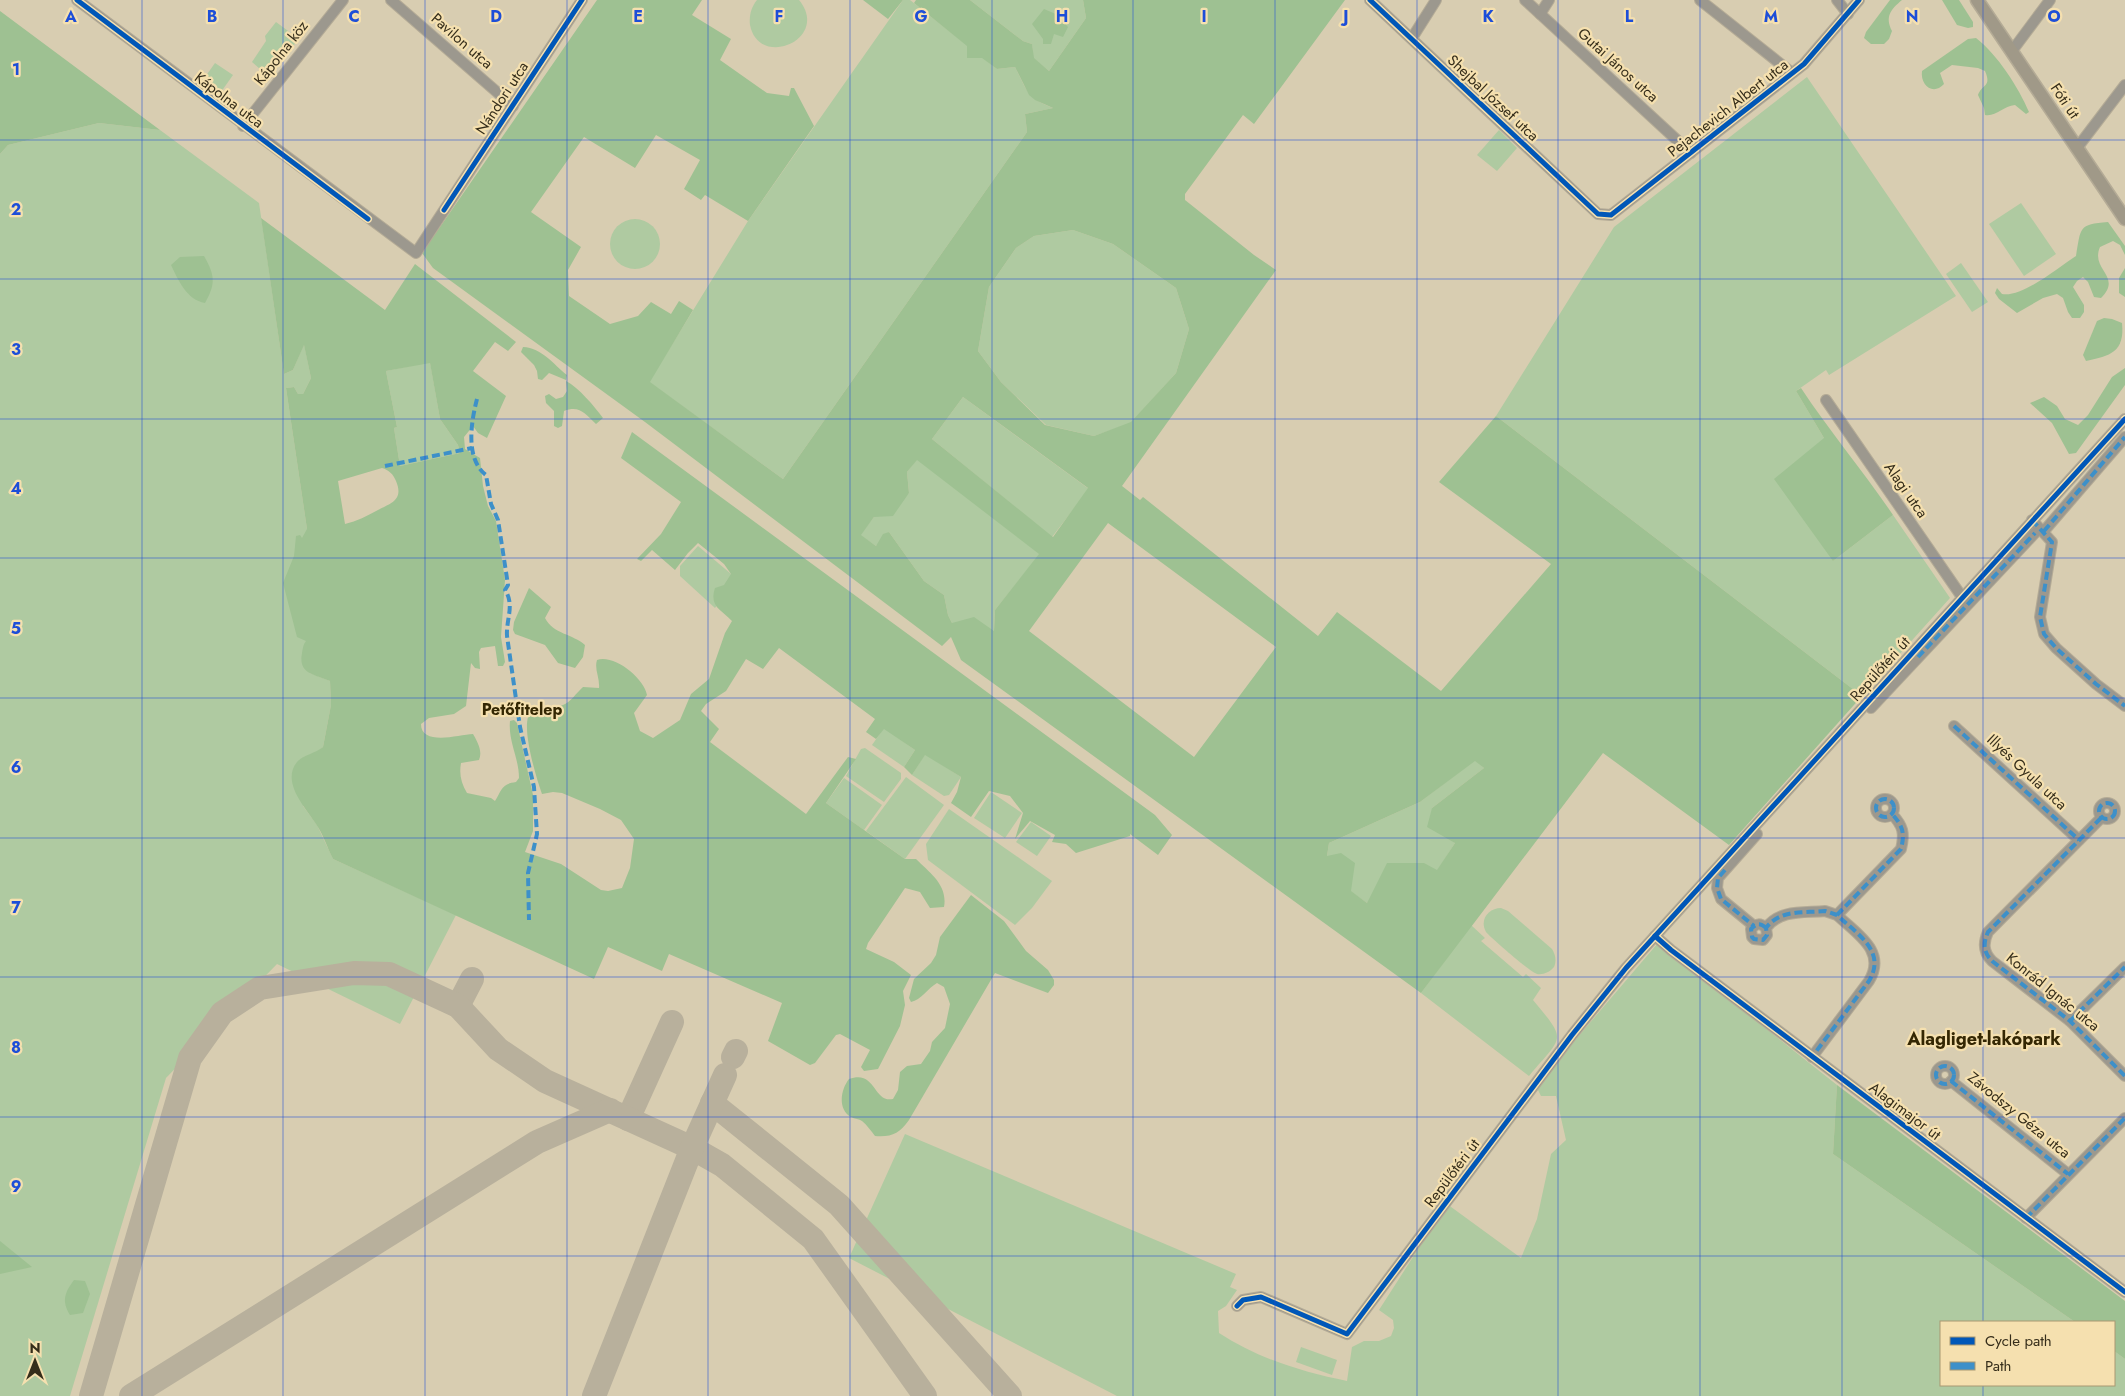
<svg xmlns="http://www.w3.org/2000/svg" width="2125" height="1396" viewBox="0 0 2125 1396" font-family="Jost,sans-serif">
  <rect width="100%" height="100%" fill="#d8cdb1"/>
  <!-- green -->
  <g fill="#afcaa1">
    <path d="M757,0h42c32,39 -40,70 -49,25 -1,-9 1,-18 7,-25z"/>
    <path d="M903,0h7l87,69 18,-2c13,25 11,30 38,41l-28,6 2,18 -244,347 -134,-97 99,-161z"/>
    <path d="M970,0h113l3,18 -37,53 -16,-13 -1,-14 -9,-3z"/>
    <path d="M276,22l23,17 -31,37 -16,-14 14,-21 -1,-5z"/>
    <path d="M215,63l18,12 -12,17 -18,-12z"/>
    <path d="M1807,77l149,219 -127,79 -3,-5 -30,21 28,47 9,123 60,-46 57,83 -88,98 -366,-280 118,-189z"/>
    <path d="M99,123l61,7 99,73 25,171 9,-4 11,-26 7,34 -8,16h-5l-4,-7 -8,1 21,141 -1,112 4,32 20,8 1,24 -8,42 -7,6 -17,7 4,46 14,19 16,34 123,56 -56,109 -123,-60 -111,114 -96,318h-70v-1242l8,-9z"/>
    <path d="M1499,130l18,18 -20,23 -20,-16z"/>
    <path d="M2021,203l35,51 -32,22 -35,-52z"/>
    <circle cx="635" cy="244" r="25"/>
    <path d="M1073,230l40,14 63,44 13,41 -13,44 -45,50 -37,13 -48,-11 -45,-43 -23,-31 11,-64 27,-39 18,-12z"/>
    <path d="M1961,263l27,39 -16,10 -26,-38z"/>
    <path d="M430,362l10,57 18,26 2,8 -60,13 -6,-38 3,-1 -11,-56z"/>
    <path d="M963,397l126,92 -37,48 -120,-98z"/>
    <path d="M917,459l123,95 -45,56 -1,21 -42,-8 -4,-8 -4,-20 -20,-14 -35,-49 -13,14 -16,-11 14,-18 35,-24 -2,-21z"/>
    <path d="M698,546l39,33 -22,29 -35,-32v-10z"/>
    <path d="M884,728l31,22 -11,17 -32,-22z"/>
    <path d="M865,748l36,25v6l-17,23 -38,-26 15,-27z"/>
    <path d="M925,754l36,23 -12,18 -5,1 -32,-21z"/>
    <path d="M1475,760l9,8 -52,40 23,35 -18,28 -70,32 -17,-12 -23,-35 2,-13 91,-41z"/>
    <path d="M906,777l38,28 -39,54 -39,-28z"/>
    <path d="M844,778l38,27 -18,25 -38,-27z"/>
    <path d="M991,792l31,21 -17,25 -31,-20z"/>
    <path d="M949,809l103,72 -20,27 -17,17 -87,-65 -2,-16z"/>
    <path d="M1031,822l20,14 -14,20 -21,-14z"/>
    <path d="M1501,908l7,3 44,38c3,5 5,11 2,18 -4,5 -11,8 -17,7 -7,-2 -46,-36 -51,-42 -7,-13 3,-24 15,-24z"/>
    <path d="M1471,925l14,13 -4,3 42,36 3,-3 15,14 -8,12c35,42 30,35 -4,76l-108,-83z"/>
    <path d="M1658,943l179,142 -4,69 242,168h-134v63h173v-34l11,8v37h-1008l-268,-138 56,-124 331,140 -6,13 7,3 -11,16 -8,5 1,22c38,25 83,39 128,48l5,-34 12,-6h15l12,-5 3,-8 -1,-8 -14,-10 68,-106 74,54 16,-39 14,-65 15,-14 -10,-44h-15l-5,-10z"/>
    <path d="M1301,1347l36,13 -5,15 -36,-13z"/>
  </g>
  <!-- forest -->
  <g fill="#9ec192" fill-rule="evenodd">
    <path d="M597,0h105l-10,15 39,24 -11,21 47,33 22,3 2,-8h3l20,38 -66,95 -43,-26 -4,5 -17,-11 16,-29 -44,-25 -21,33 -51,-31 -53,75 50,35 -13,23 1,26 41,28 28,-8 13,-14 20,12 8,-13 14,9 -43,72 133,97 244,-347 -2,-18 28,-6 -18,-8 -6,-5 -14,-28 -18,2 -15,-11h-15v-12l-53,-43 2,-3h54l53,41 9,3 2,14 15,13 37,-53 -3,-18h262l-91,124 -11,-9 -58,79v6l69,55 22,15 -154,216 18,14 3,-3 175,139 19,-24 104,79 110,-127 -112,-82 57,-66 366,280 -133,149 -126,-92 -182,240 -460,-333 -10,-23 -9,9 -297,-224 -212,-154 -11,-15zM1073,230l40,14 63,44 13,41 -13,44 -45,49 -37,14 -49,-11 -44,-43 -23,-31 11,-64 27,-39 18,-12zM963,397l125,91 -35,49 -121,-98zM917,460l122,94 -44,56 -1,21 -20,-14 -22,6 -4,-8 -4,-20 -20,-14 -35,-49 -6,2 -7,12 -15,-11 13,-18 19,-1 16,-23 -2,-21zM1108,523l168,124 -82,110 -165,-126zM1475,761l9,7 -52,40 -5,19 28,16 -18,27 -13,-7h-37l-20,40 -16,-12 4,-28 -14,-10 -14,3 2,-13 91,-41z"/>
    <path d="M863,0h40l-15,19z"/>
    <path d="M1890,0h12c-12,10 -17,17 -10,31l-3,8 -5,5h-13l-7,-6 2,-6z"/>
    <path d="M1942,0h17l14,22v5l-5,1 -11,-3z"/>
    <path d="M1044,9l14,6 10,12 -5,10 -9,-3 -3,10h-8v-5l-11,-15z"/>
    <path d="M0,11l160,119 -61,-7 -91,22 -8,9z"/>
    <path d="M1976,38c21,16 43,50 53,74l-3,2 -11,-9c-12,1 -19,12 -30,10l-1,-7 -6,-13c4,-11 14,-8 7,-24l-7,-3 -26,-3 -12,8 4,11c-11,12 -24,1 -22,-13l46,-32z"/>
    <path d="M261,218l124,92 30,-46 101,78 -8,9 -13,-9 -22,29 33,25 -19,42 -9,-5 -5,-7 -9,11 1,12 15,9 3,28 5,20 8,15 9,59 -4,57 4,25 -2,4h-5l-3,-20 -14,2 -2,4 1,17 -5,-1 -4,-5 -5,43 -12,8 -25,4 -8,6c0,22 37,11 52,10 4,7 10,17 6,26l-18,3c-2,11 0,20 6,30l24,5 4,3c7,-11 6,-17 21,-19l3,-4c0,-20 -11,-37 -9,-57l4,-1 3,3 16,72v36l-8,21 36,12 40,26 7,1 14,-3 8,-20 4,-29 -13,-19 -21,-11 -38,-16 -9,-1 -11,2c-5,-14 -24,-74 -10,-83 8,-4 22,-3 31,-6 7,-2 14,-13 20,-18l16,1c1,-10 -5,-19 -2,-28 17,-6 47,18 50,35l-13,18 6,18 13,7 27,-18 11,-26 18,-15 16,-46 7,-12c-11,-12 -23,-14 -17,-33l9,-3 7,-11 -7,-10 -26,-21 -10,10 -13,17 -23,-20 -11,11 -4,-2 24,-25 20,-32 -60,-44 11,-26 523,383 17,20 -14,20 -28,-21v2l-54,17 -10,-9 -14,-2 3,-7 -25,-14 -15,18 8,-26 -13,-17 -21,-5 -18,26 -20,-14 6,-11 4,-15 -36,-22 -13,20 -8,-8 11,-17 -31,-21 -8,10 -10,-7 9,-13 -96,-71 -16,21 -17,-10 -20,32 -20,13 -5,7 18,18 -9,13 96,72 42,-57 8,2 -30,44 79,56h11c14,14 32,26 28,48l-14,1 -10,-16 -15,-4 -37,55 -2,6 28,13 17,13 -8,16 2,14 -5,21 -22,43 -14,2 -3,-4 9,-17 -30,-16 -4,1 -21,28 -5,2 -42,-24 14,-38 -113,-49 -7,17 -54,-24 -14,32 -261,-120c-6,-12 -10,-25 -17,-35 -11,-17 -35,-42 -19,-62 6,-7 19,-9 26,-15l8,-42 -1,-24c-16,-7 -32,-7 -28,-28 1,-5 1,-8 4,-12l-9,-4 -14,-54 11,-27 2,-20 4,-1 2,3 5,-9 -21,-141 8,-1 4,7h5l8,-16 -7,-33 -11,25 -9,4zM430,363l10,56 18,26 2,8 -60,13 -6,-38 3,-1 -11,-56zM382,468c7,2 11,6 14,13 8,19 -5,22 -18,29 -11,6 -21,11 -33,14l-7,-43z"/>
    <path d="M2108,222l17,24v9l-5,-10 -7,-4 -13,6c-10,23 23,29 1,51l-7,-1 -6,-15 -5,-5 -6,4 -4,6 11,18v7l-4,6h-8l-4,-6 -5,-14 -6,-4 -14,4 -26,15 -18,-14 -4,-6 2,-5 5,6c20,4 57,-27 74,-38 5,-28 2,-32 32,-34z"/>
    <path d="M204,256c11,19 12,28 1,47 -18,-3 -27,-23 -34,-38l9,-8z"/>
    <path d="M2125,268v29l-6,-4v-15z"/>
    <path d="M2104,318l8,1 10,4c3,29 -12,33 -36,38l-3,-6 14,-34z"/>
    <path d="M523,347c19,1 30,17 44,28l-1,5 -17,-7 -7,7 -4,-1 -1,-8 -3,-6 -13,-13z"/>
    <path d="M2125,368v17l-49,68 -7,1 -17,-31 -22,-20 14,-6 13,9 8,13 13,6 10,-10 24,-38z"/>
    <path d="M566,381c13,7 28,25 37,37l-7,6c-11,-10 -16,-19 -32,-13l-2,15 -4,2 -4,-2v-15l-8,-8 -1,-7 4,-2 7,5 7,-2 4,-6z"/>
    <path d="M1801,388c29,44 63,84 92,127l-60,46 -59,-82 50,-41 -28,-47z"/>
    <path d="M529,588l22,19 -6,11c8,16 28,16 40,27l-2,12 -8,11 -17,-5 -13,-18 -30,-11 -2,-4 1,-8z"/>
    <path d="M971,895l33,26 22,30 22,19 6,10v5l-6,8 -53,-20 -86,147c-10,14 -17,17 -34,16 -4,-5 -8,-11 -13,-15 -3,-2 -7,-2 -11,-4 -14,-8 -10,-28 -2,-38 27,-10 24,24 44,20l5,-9 2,-18 7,-6 14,-2 9,-13 2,-9 13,-14 5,-24 -6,-17 -7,-4c-9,5 -16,17 -26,19l-2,-4 5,-19 17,-16 5,-8 4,-18z"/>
    <path d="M1837,1085l288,216v58l-11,-8v-29h-39l-242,-168z"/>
    <path d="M0,1241l32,26 -32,7z"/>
    <path d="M74,1280l11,1 5,13 -7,19 -13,2c-9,-14 -5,-23 4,-35z"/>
  </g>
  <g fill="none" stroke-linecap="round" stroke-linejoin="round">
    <!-- taxiway -->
    <g stroke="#b8b09c" stroke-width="24">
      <path d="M458,1006l14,-27"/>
      <path d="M733,1057l3,-6"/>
      <path d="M712,1103l127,102 171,191"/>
      <path d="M628,1119l44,-97"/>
      <path d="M91,1396l99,-338 32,-45 38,-25 94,-15 35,1 69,32 40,43 47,32 147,67 30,17 91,74 112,157"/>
      <path d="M131,1396l406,-254 73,-32"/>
      <path d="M594,1396l98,-248 33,-73"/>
    </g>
    <defs>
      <g id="minor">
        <path d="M77,0l339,253 166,-253"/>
        <path d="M391,0l122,106"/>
        <path d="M1370,0l228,214 13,1 193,-151 55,-64"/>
        <path d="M1525,0l166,153"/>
        <path d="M1700,0l92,73"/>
        <path d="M1837,0l11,14"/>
        <path d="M1540,14l9,-14"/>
        <path d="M1412,38l24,-38"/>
        <path d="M2012,51l38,-51"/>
        <path d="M243,126l100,-126"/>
        <path d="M2077,148l48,-63"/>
        <path d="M1826,400l136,197"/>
        <path d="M2032,520l20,22 -12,75 4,17 12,14 40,36 29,22"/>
        <path d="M2044,531l81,-94"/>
        <path d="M1871,708l164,-175"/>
        <path d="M1954,726l125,114"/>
        <circle cx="1885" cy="808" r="9"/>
        <circle cx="2107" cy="811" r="8"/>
        <path d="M2101,818l-113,114c-5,11 -5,20 4,29l78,60 55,55"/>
        <path d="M1837,915l64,-66c4,-16 2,-23 -9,-35"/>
        <path d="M1754,926l-33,-27 -4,-11 1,-10 39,-44"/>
        <path d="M1766,928c-6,-5 -9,-5 -15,1l1,8 2,2 9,1 4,-5 -1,-7c14,-19 38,-15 59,-17l12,4c20,19 50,36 32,66l-57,76"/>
        <path d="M1655,936l16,14 454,342"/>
        <path d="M2070,1021l55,-54"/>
        <circle cx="1945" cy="1075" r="9"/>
        <path d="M1951,1081l117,93"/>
        <path d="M2026,1218l99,-100"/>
        <path d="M1237,1306l6,-6 18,-3 86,37 225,-299 54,-67 499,-549"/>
      </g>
      <path id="major" d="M1977,0l148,219"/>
    </defs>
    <!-- minor casing -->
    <use href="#minor" stroke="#b4ab96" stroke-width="12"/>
    <!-- major casing -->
    <use href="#major" stroke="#b4ab96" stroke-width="15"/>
    <!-- minor -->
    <use href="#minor" stroke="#9c988e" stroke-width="10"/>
    <!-- major -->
    <use href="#major" stroke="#a09988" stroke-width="12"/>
    <!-- quiet -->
    <g stroke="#3d90c9" stroke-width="4" stroke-dasharray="8 4" stroke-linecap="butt">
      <path d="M477,399c-6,23 -12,60 9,76l5,29 7,16 10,65 -3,5c10,15 1,29 2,46l13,91 14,60 1,17 2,30 -9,39 1,47"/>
      <path d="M385,466l87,-18"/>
      <path d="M2032,520l20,22 -12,75 4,17 12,14 40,36 29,22"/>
      <path d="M2044,531l81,-94"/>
      <path d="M1918,657l117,-124"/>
      <path d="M1954,726l125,114"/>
      <circle cx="1885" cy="808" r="9"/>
      <circle cx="2107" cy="811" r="8"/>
      <path d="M2101,818l-113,114c-5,11 -5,20 4,29l78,60 55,55"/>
      <path d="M1725,870l-7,8 -1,10 4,11 33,27"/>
      <path d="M1837,915l64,-66c4,-16 2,-23 -9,-35"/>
      <path d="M1766,928c-6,-5 -9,-5 -15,1l1,8 2,2 9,1 4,-5 -1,-7c14,-19 38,-15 59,-17l12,4c20,19 50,36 32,66l-57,76"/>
      <path d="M2070,1021l55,-54"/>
      <circle cx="1945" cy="1075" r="9"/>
      <path d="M1951,1081l117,93"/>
      <path d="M2026,1218l99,-100"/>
    </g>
    <defs>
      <g id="cycleway">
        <path d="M77,0l291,219"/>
        <path d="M1370,0l228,214 13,1 193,-151 55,-64"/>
        <path d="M444,210l138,-210"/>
        <path d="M1655,936l16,14 454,342"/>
        <path d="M1237,1306l6,-6 18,-3 86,37 225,-299 54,-67 499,-549"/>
      </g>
    </defs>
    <!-- cycleway casing -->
    <use href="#cycleway" stroke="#f5e0af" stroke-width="8"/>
    <!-- cycleway -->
    <use href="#cycleway" stroke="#0057b8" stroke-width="5"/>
  </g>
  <!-- grid -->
  <path fill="none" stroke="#1d4ed8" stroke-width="1" stroke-opacity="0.55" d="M142,0v1396M283,0v1396M425,0v1396M567,0v1396M708,0v1396M850,0v1396M992,0v1396M1133,0v1396M1275,0v1396M1417,0v1396M1558,0v1396M1700,0v1396M1842,0v1396M1983,0v1322M0,140h2125M0,279h2125M0,419h2125M0,558h2125M0,698h2125M0,838h2125M0,977h2125M0,1117h2125M0,1256h2125M1983,1385v11"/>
  <g text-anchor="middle" stroke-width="4.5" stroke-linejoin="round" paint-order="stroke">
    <!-- street labels -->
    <g font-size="15" fill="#352d1a" stroke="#f5e0af">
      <text transform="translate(462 41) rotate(41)" y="5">Pavilon utca</text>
      <text transform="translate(281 53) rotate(-52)" y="5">Kápolna köz</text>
      <text transform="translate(1618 65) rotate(42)" y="5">Gutai János utca</text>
      <text transform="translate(502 98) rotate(-57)" y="5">Nándori utca</text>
      <text transform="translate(1493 98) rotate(43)" y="5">Shejbal József utca</text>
      <text transform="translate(229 100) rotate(37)" y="5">Kápolna utca</text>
      <text transform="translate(2065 101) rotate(56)" y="5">Fóti út</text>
      <text transform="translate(1728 108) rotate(-38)" y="5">Pejachevich Albert utca</text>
      <text transform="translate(1906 490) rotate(55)" y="5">Alagi utca</text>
      <text transform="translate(1880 669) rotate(-48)" y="5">Repülőtéri út</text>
      <text transform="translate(2027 772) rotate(43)" y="5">Illyés Gyula utca</text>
      <text transform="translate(2053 992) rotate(39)" y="5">Konrád Ignác utca</text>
      <text transform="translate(1905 1111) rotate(37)" y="5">Alagimajor út</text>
      <text transform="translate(2019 1115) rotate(39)" y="5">Závodszy Géza utca</text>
      <text transform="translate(1452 1173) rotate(-53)" y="5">Repülőtéri út</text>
    </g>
    <!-- neighbourhood labels -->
    <g font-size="16" font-weight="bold" fill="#342703" stroke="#f5e0af">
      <text x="522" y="715">Petőfitelep</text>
    </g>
    <!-- quarter labels -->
    <g font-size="18" font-weight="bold" fill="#342703" stroke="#f5e0af">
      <text x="1984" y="1045">Alagliget-lakópark</text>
    </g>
  </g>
  <g font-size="16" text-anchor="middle" font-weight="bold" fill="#1d4ed8" stroke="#f5e0af" stroke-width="4.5" stroke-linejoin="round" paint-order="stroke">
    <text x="71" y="22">A</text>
    <text x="212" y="22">B</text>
    <text x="354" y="22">C</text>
    <text x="496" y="22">D</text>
    <text x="638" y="22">E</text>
    <text x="779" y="22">F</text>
    <text x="921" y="22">G</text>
    <text x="1062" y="22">H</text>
    <text x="1204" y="22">I</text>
    <text x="1346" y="22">J</text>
    <text x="1488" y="22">K</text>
    <text x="1629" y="22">L</text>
    <text x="1771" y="22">M</text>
    <text x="1912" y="22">N</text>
    <text x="2054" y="22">O</text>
    <text x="16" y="75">1</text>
    <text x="16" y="215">2</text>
    <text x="16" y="355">3</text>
    <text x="16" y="494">4</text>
    <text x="16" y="634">5</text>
    <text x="16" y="773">6</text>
    <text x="16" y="913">7</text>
    <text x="16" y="1053">8</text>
    <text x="16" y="1192">9</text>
  </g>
  <!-- legend -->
  <rect x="1940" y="1321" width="175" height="65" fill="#f5e0af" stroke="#a89873"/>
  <rect x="1950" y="1337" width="25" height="8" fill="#0057b8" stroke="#a89873"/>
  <text x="1985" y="1346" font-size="15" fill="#352d1a">Cycle path</text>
  <rect x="1950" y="1362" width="25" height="8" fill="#3d90c9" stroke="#a89873"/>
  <text x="1985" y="1371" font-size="15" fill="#352d1a">Path</text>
  <!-- north arrow -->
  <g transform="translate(35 1361)" stroke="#f5e0af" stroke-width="4" paint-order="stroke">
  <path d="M0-4L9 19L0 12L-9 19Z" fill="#352d1a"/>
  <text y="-8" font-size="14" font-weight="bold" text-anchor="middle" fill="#352d1a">N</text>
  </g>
</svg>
